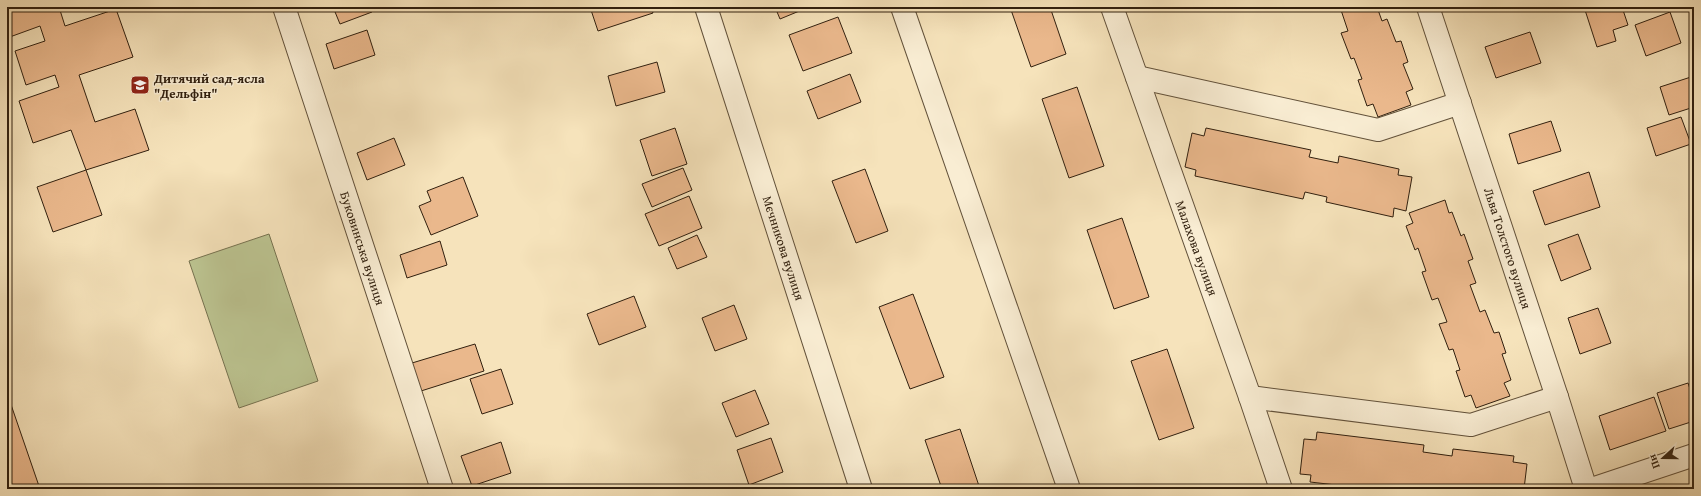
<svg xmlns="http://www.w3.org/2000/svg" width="1701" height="496" viewBox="0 0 1701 496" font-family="'Gentium Book Plus',serif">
  <rect width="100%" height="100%" fill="#f6e3bb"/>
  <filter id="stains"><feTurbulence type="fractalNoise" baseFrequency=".005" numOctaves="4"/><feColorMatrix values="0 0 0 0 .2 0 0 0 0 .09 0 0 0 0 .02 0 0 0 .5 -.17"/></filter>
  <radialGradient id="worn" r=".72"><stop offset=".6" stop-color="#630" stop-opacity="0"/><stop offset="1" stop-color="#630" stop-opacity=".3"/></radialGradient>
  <!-- green -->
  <path fill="#bcc491" stroke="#767250" d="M269,234l49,147 -79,27 -50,-147z"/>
  <!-- building -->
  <g fill="#eab88c" stroke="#31200f">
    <path d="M7,7h52l6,19 51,-17 17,48 -54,18 16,47 40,-13 14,41 -63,20 -15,-40 -38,13 -14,-42 40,-14 -4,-12 -29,10 -11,-34 30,-10 -5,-15 -33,12z"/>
    <path d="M333,7h38l1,5 -32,12z"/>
    <path d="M590,7h61l2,6 -55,18z"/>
    <path d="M775,7h34l-29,12z"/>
    <path d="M1010,7h40l16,47 -35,13z"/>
    <path d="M1340,7h37l5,14 5,-2 9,23 5,-1 7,21 -5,2 10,25 -7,3 5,13 -33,12 -5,-13 -6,2 -9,-26 4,-1 -8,-21 -3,1 -10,-26 7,-2z"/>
    <path d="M1592,7h30l6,18 -15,5 3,11 -19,6 -12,-37z"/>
    <path d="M1670,12l11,31 -35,13 -11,-31z"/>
    <path d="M838,17l14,36 -49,18 -14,-36z"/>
    <path d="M367,30l8,25 -41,14 -8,-25z"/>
    <path d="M1530,32l11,31 -45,15 -11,-31z"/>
    <path d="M657,62l8,30 -49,14 -8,-30z"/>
    <path d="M850,74l11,28 -43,17 -11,-28z"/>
    <path d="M1694,76v31l-25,8 -9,-28z"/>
    <path d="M1077,87l27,79 -35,12 -27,-79z"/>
    <path d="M1681,117l10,27 -35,12 -9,-28z"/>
    <path d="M1551,121l10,30 -43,13 -9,-30z"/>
    <path d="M675,128l12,36 -35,12 -12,-36z"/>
    <path d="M1206,128l105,22 -2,7 29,6 1,-7 60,13 -1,6 14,2 -6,34 -12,-3 -1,9 -67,-15 1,-5 -22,-5 -2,7 -108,-23 1,-6 -11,-3 7,-34 12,3z"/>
    <path d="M394,138l11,27 -38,15 -10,-27z"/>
    <path d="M683,168l9,22 -40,17 -10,-23z"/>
    <path d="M865,169l23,62 -32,12 -24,-62z"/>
    <path d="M86,170l16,45 -49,17 -16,-45z"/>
    <path d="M1589,172l11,35 -55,18 -12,-34z"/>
    <path d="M463,177l15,39 -47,19 -12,-29 12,-5 -4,-10z"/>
    <path d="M689,196l13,32 -43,18 -14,-32z"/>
    <path d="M1445,200l4,13 3,-1 9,24 3,-2 9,25 -5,2 8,22 -6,2 10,27 5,-2 9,23 5,-1 7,21 -4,1 9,26 -7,3 6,13 -34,12 -5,-13 -6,2 -9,-26 4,-1 -7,-21 -4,1 -10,-26 8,-2 -9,-24 -6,2 -10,-28 4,-1 -8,-23 -3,2 -9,-24 7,-3 -4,-10z"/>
    <path d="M1122,218l27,79 -35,12 -27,-79z"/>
    <path d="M1578,234l13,35 -30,12 -13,-36z"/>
    <path d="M697,235l10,22 -30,12 -9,-21z"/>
    <path d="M440,241l7,24 -40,13 -7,-23z"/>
    <path d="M913,294l31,83 -34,12 -31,-82z"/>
    <path d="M634,296l12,31 -47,18 -12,-31z"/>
    <path d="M734,305l13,34 -32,12 -13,-33z"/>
    <path d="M1598,308l13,35 -31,11 -12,-36z"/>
    <path d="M475,344l9,27 -63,20 -9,-28z"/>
    <path d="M1167,349l27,79 -35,12 -28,-79z"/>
    <path d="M501,369l12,35 -31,10 -12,-35z"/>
    <path d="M1688,383l6,18v20l-25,8 -12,-36z"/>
    <path d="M755,390l14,34 -33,13 -14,-34z"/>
    <path d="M7,393l33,96h-33z"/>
    <path d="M1654,397l12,34 -56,19 -11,-34z"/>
    <path d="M960,429l20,60h-38l-17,-49z"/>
    <path d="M1317,432l107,13 -1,7 29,4 1,-7 61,7 -1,6 14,2 -3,25 -103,-1v1h-50l-61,-7 1,-7 -11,-1 4,-35 12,1z"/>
    <path d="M771,438l12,34 -34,13 -12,-35z"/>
    <path d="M501,442l10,31 -39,13 -11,-30z"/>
  </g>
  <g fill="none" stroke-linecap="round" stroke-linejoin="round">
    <defs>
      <g id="minor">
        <path d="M284,7l158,482"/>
        <path d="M706,7l155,482"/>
        <path d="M902,7l166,479 -2,3"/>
        <path d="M1112,7l138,390 31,92"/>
        <path d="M1428,7l129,390 29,92"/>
        <path d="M1137,77l241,53 82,-27"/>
        <path d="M1250,397l221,28 86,-28"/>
        <path d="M1592,489l102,-34"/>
      </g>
    </defs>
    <!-- minor casing -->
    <use href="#minor" stroke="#62513a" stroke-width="24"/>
    <!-- minor -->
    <use href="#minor" stroke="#f9edd3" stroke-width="22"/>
  </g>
  <!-- icons -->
  <defs>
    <symbol id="school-square" viewBox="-11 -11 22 22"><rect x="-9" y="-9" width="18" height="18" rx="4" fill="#8f2418" stroke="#f9edd3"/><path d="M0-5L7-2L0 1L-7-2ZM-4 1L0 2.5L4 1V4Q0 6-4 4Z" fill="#fff"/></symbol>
  </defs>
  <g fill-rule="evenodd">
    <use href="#school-square" x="129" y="74" width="22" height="22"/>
  </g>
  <g text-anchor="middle" stroke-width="3" stroke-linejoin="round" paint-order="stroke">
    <!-- poi labels -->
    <g font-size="13" font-weight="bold" fill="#31200f" stroke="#f9edd3" text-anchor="start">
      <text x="154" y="83">Дитячий сад-ясла<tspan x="154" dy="15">"Дельфін"</tspan></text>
    </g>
    <!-- street labels -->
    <g font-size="13" fill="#31200f" stroke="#f9edd3">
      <text transform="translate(363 248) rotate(72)" y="5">Буковинська вулиця</text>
      <text transform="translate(784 248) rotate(72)" y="5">Мєчникова вулиця</text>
      <text transform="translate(1197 248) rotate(70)" y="5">Малахова вулиця</text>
      <text transform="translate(1508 248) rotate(72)" y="5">Льва Толстого вулиця</text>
    </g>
  </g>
  <!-- margin -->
  <rect width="1701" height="496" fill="none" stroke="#f6e3bb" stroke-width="24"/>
  <rect x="8" y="8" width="1685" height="480" fill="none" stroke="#31200f" stroke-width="2"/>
  <rect x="12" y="12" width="1677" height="472" fill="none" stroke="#31200f"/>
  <!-- north arrow -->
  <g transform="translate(1663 458) rotate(249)" stroke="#f9edd3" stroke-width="3" paint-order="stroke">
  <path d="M0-3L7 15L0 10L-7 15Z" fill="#31200f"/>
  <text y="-6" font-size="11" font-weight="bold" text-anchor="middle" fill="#31200f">Пн</text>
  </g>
  <rect width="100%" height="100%" filter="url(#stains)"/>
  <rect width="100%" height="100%" fill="url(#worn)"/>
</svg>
